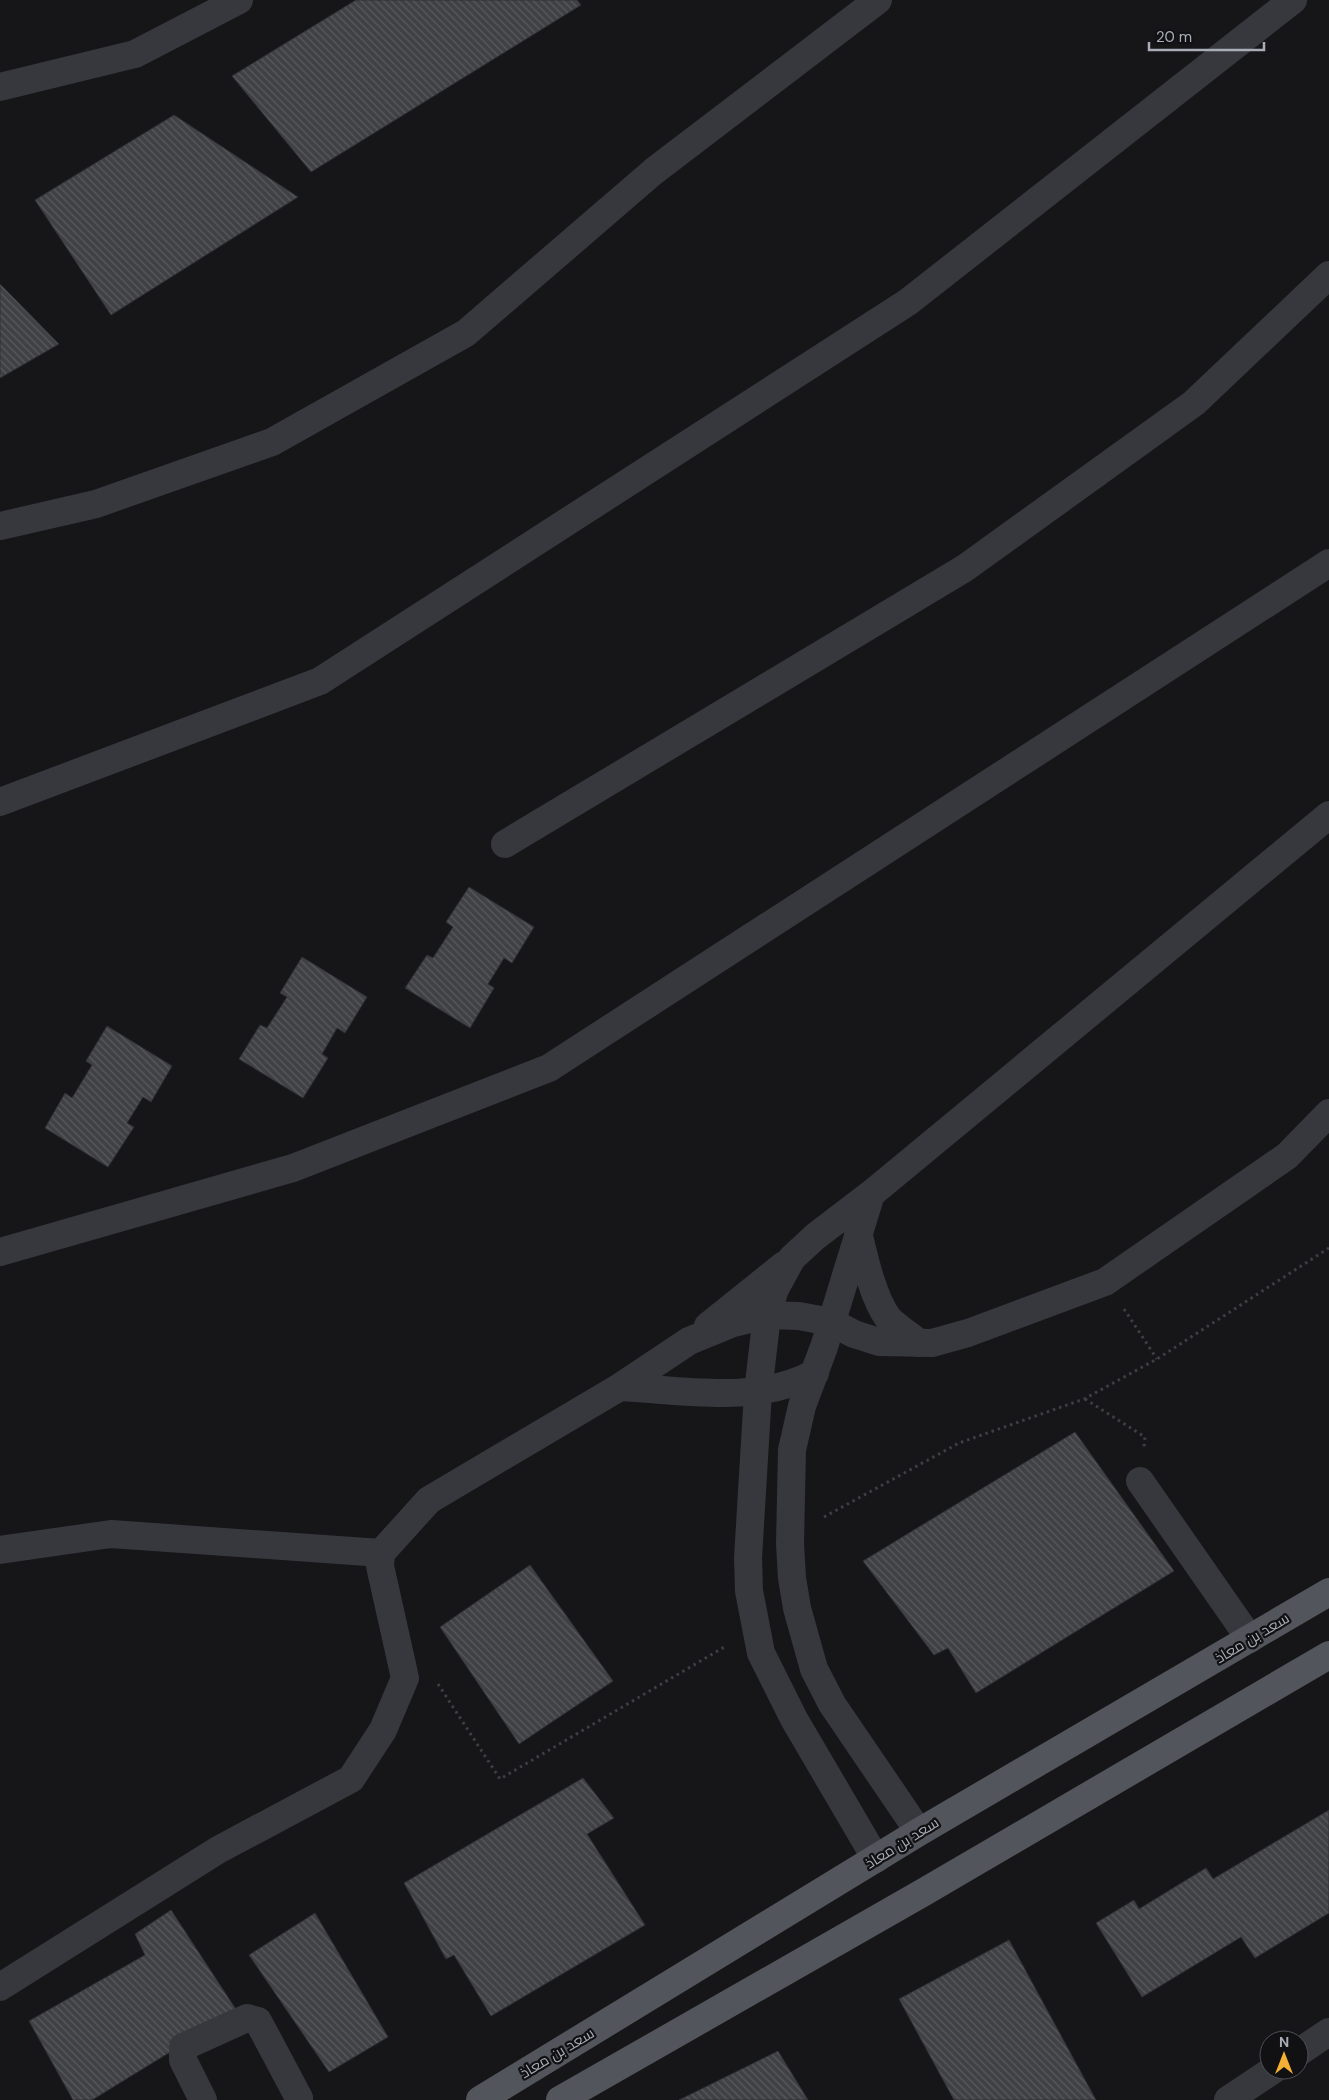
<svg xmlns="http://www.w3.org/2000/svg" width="1329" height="2100" viewBox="0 0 1329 2100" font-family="'DM Sans',Cairo,sans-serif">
  <defs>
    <pattern id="building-back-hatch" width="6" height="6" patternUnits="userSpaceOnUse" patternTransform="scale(1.25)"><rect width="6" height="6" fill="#404145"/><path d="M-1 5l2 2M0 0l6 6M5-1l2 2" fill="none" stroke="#595a5e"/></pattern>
  </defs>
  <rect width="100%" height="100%" fill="#161618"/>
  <!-- building -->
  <g fill="url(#building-back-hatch)" stroke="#303034">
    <path d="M356,0h221l4,5 -270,167 -79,-96z"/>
    <path d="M174,115l124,82 -187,118 -76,-115z"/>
    <path d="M0,284l59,60 -59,34z"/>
    <path d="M469,887l65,40 -22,36 -8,-5 -16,26 6,4 -24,40 -65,-40 22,-33 6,3 20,-31 -7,-5z"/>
    <path d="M302,957l65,40 -22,36 -8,-5 -15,26 6,4 -25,40 -64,-39 21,-34 7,3 20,-31 -7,-4z"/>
    <path d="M107,1026l65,40 -21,36 -8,-5 -16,26 7,4 -26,40 -63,-39 20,-35 7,5 20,-33 -6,-4z"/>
    <path d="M1075,1432l99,139 -198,122 -28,-45 -14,7 -71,-94z"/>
    <path d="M530,1565l83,116 -94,63 -79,-117z"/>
    <path d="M583,1778l31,40 -27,16 58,91 -154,91 -37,-61 -8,4 -42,-76z"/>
    <path d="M1329,1810v103l-74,45 -14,-21 -99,60 -46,-74 38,-23 5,9 67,-41 7,11z"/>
    <path d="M171,1910l66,101 -145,89h-19l-44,-79 116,-66 -10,-21z"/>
    <path d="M315,1913l73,124 -59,35 -80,-117z"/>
    <path d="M1009,1940l87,160h-142l-55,-101z"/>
    <path d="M778,2051l30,49h-129z"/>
  </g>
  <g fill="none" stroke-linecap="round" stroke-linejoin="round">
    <!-- path -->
    <g stroke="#3d3f44" stroke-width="3" stroke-dasharray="2.5 4" stroke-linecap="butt">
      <path d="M1124,1309l33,50"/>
      <path d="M1085,1399l60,38 -1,10"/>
      <path d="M824,1517l135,-74 125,-44 73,-40 172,-111"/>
      <path d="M438,1684l62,95 226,-133"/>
    </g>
    <!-- minor -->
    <g stroke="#37383d" stroke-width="28">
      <path d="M0,87l135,-33 104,-54"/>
      <path d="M0,526l96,-22 176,-62 194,-109 188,-162 224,-171"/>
      <path d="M0,802l320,-121 588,-379 385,-302"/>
      <path d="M505,844l460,-276 229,-165 135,-128"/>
      <path d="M871,1194l-47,153 -22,59 -10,44 -2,94 2,34 5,30 17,61 18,35 87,128"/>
      <path d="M858,1232c6,25 15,66 30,86 8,9 22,17 31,25"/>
      <path d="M0,1252l293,-84 256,-100 780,-505"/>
      <path d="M708,1326l76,-61"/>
      <path d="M620,1387c64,3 136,18 195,-14"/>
      <path d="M1140,1481l110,158"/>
      <path d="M0,1550l111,-16 270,19"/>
      <path d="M876,1859l-82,-140 -33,-66 -12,-62 -1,-33 10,-166 9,-77 8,-26 17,-31 24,-22 55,-42 458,-379"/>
      <path d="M0,1987l218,-137 133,-71 32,-49 22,-52 -25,-112 1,-13 48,-53 191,-113 69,-46 44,-18 34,-8 32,1 32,6 23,12 25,8 53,1 36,-10 137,-51 182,-126 42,-43"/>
      <path d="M1299,2052l30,-20"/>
      <path d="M203,2100l-20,-40v-13l64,-29 11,3 41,77 -1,2"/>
      <path d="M1228,2100l45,-30"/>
    </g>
    <!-- major -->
    <g stroke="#53555c" stroke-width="28">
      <path d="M480,2100l439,-268 410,-240"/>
      <path d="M560,2100l364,-208 405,-237"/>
    </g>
  </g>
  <g text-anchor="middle" stroke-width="4.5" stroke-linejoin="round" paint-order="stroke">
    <!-- street labels -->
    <g font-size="15" fill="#a8adb8" stroke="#111113">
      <text transform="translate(1252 1638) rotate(-31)" y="5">سعد بن معاذ</text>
      <text transform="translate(902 1843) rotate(-32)" y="5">سعد بن معاذ</text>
      <text transform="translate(557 2053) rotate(-31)" y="5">سعد بن معاذ</text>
    </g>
  </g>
  <!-- north arrow -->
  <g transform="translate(1284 2055)"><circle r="24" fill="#111113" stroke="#4d4f55"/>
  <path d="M0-4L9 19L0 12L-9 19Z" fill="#f2b134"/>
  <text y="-8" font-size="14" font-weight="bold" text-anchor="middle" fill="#a8adb8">N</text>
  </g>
  <!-- scale -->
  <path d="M1149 42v8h115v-8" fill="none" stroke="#a8adb8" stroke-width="2.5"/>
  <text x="1156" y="42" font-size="15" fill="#a8adb8" stroke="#111113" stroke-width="4" paint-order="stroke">20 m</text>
</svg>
